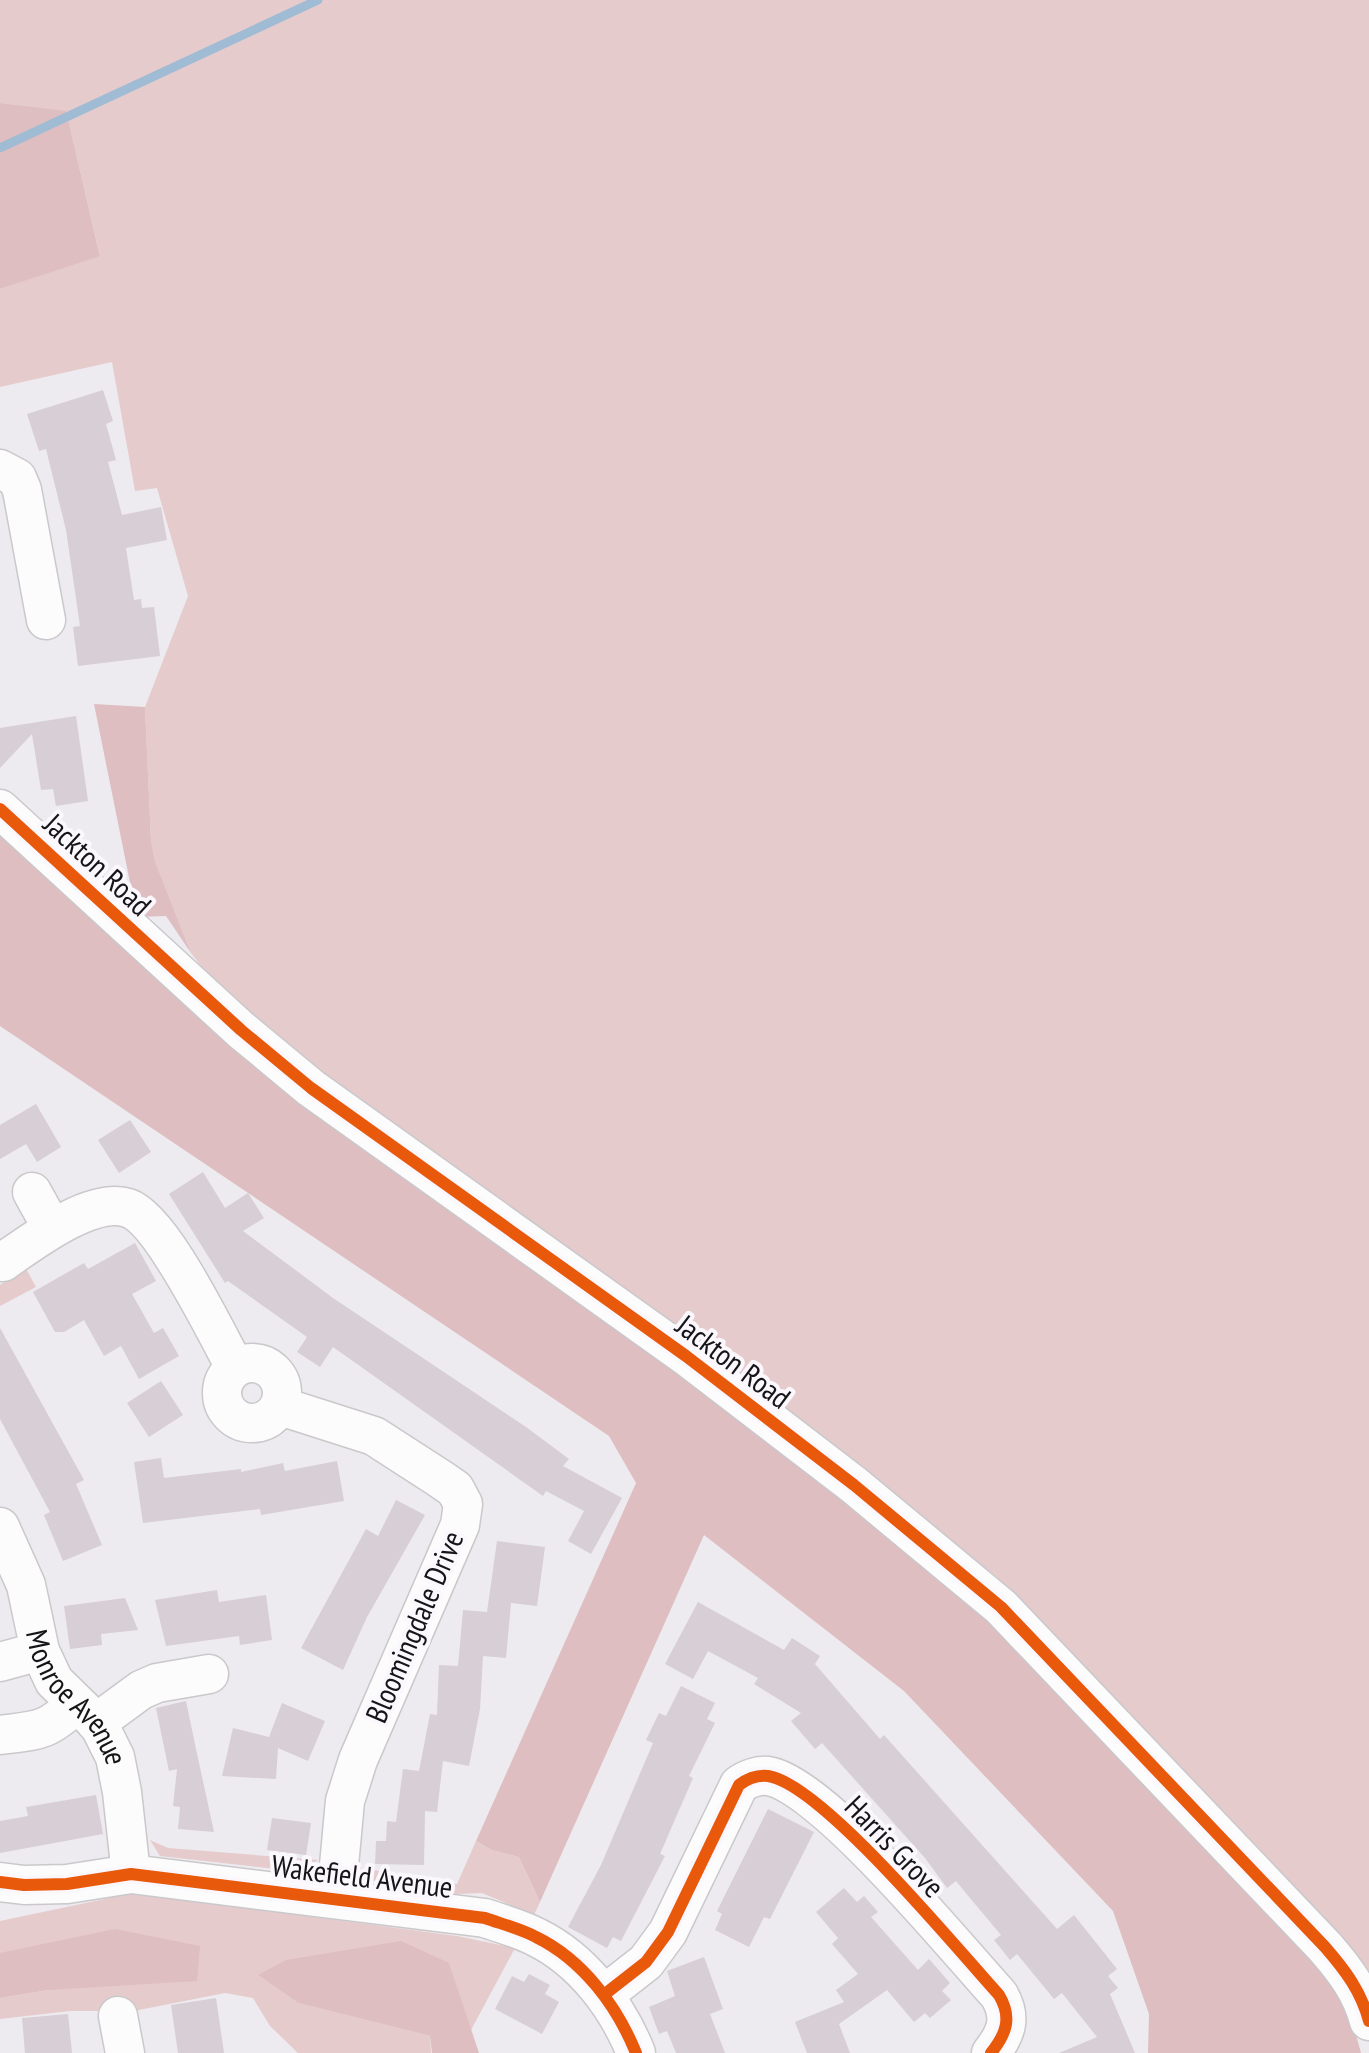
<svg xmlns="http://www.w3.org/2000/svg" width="1369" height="2053" viewBox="0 0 1369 2053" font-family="'PT Sans Narrow',sans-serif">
  <rect width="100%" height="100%" fill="#edebef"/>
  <!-- green -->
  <g fill="#e6cbcc">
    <path d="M0,0h1369v1982l-4,-10 -369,-396 -759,-563 -46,-60 -36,-92 -4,-20 -6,-134 43,-111 -31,-108 -22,3 -23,-129 -112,25v-98l100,-34 -34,-143 -66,-9z"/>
    <path d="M26,1269l10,18 -36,19v-21z"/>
    <path d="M150,1840l18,8 150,12 -12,9 -12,2 -134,-15z"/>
    <path d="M476,1841l16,9 27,7 21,45 -6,13 -52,-22 -26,1 -93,-15 -8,-12 102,17z"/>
    <path d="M133,1893l324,43 58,12 -45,84 -21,-69 -191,12 40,28 132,33 1,17h-133l-28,-27 -17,-28 -28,-5 -91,18h-64l-70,8v-21l49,-8 -49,-37v-32z"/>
  </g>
  <!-- forest -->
  <g fill="#debec0">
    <path d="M0,103l66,8 34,145 -100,33z"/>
    <path d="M94,704l51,3 6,134 4,20 36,92 -25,-37 -29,1z"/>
    <path d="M0,828l247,233 407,281 367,297 298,324 29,43 13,47h-213l1,-39 -36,-103 -209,-220 -200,-156 -164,367 -21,-45 -27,-7 -16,-9 160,-358 -27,-47 -609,-410z"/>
    <path d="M115,1929l85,17 -3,35 -148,9 -49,8v-45z"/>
    <path d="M401,1941l48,22 30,90h-47l-2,-17 -132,-33 -40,-28 28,-15z"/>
  </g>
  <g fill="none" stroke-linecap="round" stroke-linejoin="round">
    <!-- stream -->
    <path stroke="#a0bbd4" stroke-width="9" d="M0,148l318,-148"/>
  </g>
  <!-- building -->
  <g fill="#d8ced5">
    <path d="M103,390l10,31 -7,3 10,36 -8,2 14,53 39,-8 6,33 -41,8 8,52 7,-1 1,9 12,-1 6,49 -82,10 -5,-39 7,-1 -14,-96 -20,-81 -7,2 -12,-37z"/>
    <path d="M76,716l12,85 -32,5 -3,-17 -12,1 -9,-56 -32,34v-40z"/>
    <path d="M36,1104l25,43 -24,15 -11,-18 -26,15v-34z"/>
    <path d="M130,1120l21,32 -32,21 -21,-33z"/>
    <path d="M203,1172l22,36 23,-15 16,25 -21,13 90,67 193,129 43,32 -6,7 59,32 -31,56 -23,-13 16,-30 -38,-20 -3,5 -210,-149 -13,20 -23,-15 10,-15 -79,-56 -3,2 -56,-89z"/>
    <path d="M135,1243l21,38 -24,13 22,39 9,-5 16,28 -40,23 -18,-33 -17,10 -20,-36 -20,12h-9l-22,-40 51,-29 4,6z"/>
    <path d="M0,1328l84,152 -8,4 26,61 -39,16 -19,-46 6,-3 -50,-93z"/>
    <path d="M161,1381l22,34 -34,22 -22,-34z"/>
    <path d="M161,1458l3,20 77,-9v3l42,-9 2,8 52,-10 7,40 -83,14 -1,-6 -117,14 -9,-61z"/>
    <path d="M396,1500l29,15 -58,102 -24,53 -42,-22 65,-119 12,7z"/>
    <path d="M497,1541l48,6 -8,59 -26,-3 -5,55 -23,-2 -3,53 -11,57 -26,-5 -6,51 -12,-1 -1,54 -49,-1 1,-23h10l1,-20 9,1 7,-53 16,2 11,-57 7,1 2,-50 19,1 5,-56 24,2z"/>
    <path d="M217,1590l2,12 47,-7 6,45 -32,5 -1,-9 -73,10 -11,-46z"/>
    <path d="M125,1598l13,32 -37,4 1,11 -32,4 -6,-43z"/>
    <path d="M698,1602l86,48 8,-12 28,18 -5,8 65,75 4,-4 173,194 17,-14 43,54 -9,7 10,12 -8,6 25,59h-76l38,-16 -35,-44 -8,6 -37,-45 -7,6 -16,-20 7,-5 -31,-37 -14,-17 -9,7 -22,-30 -103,-115 -7,6 -24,-28 10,-8 -47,-29 4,-6 -50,-27 -15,28 -28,-15z"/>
    <path d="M681,1686l34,17 -8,16 8,4 -26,53 4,2 -33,76 5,2 -44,85 -8,-4 -6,11 -39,-21 33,-62 52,-122 -7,-3 13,-27 7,3z"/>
    <path d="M186,1701l10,48 18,83 -36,-3 2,-22 -7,-1 4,-37 -8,2 -13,-63z"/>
    <path d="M282,1703l43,18 -17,40 -30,-13 -2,31 -54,-3 11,-48 36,9z"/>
    <path d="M96,1795l7,39 -103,19v-32l28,-5 -2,-9z"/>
    <path d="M768,1809l46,23 -44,87 -6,-2 -15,30 -34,-17 7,-16 -5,-3z"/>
    <path d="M272,1818l39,5 -5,32 -39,-5z"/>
    <path d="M844,1888l13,14 7,-6 14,16 -7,5 47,53 11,-11 21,24 -8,8 9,9 -21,18 -5,-5 -11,9 -27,-32 -48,34 11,29h-43l-12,-31 49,-20 -8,-12 22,-16 -26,-30 6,-6 -22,-26z"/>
    <path d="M704,1957l19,52 -13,5 15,39h-49l-9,-22 -8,3 -10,-27 26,-11 -8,-25z"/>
    <path d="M529,1974l21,11 -5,9 14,8 -17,32 -47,-25 17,-33 12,6z"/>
    <path d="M216,1998l8,55h-46l-7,-48z"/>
    <path d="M68,2014l4,39h-47l-3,-35z"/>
  </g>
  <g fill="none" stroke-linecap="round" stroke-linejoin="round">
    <defs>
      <g id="minor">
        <path d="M0,469l17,9 5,12 24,130"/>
        <path d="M0,809l241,221 70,58 375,268 168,129 147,122 324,340c20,23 36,44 44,74"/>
        <path d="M32,1192l20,36"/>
        <path d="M3,1262c29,-20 89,-66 125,-54 34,11 88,125 107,159"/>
        <circle cx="252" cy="1393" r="30"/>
        <path d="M280,1406l94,30 65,42 16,11 8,15 -3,21 -102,235 -13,41 -9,97"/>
        <path id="s1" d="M0,1527l26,58 14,66 14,30 45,44 16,32 7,35 9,82"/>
        <path d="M0,1662l40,-11"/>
        <path d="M96,1723l45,-33 16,-7 52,-9"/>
        <path d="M0,1735c39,-5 46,-3 76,-31"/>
        <path d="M0,1882l24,3 43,-1 64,-10 354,44c17,6 36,11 51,19 47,23 81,69 100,116"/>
        <path d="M605,1994l41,-32 22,-30 71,-147c8,-6 19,-10 29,-9 54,8 189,173 231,219 13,22 8,38 -8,58"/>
        <path d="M118,2016l7,37"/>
      </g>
    </defs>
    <!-- minor casing -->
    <use href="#minor" stroke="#cac8cb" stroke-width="41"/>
    <!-- minor -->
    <use href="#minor" stroke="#fcfcfd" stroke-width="38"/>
    <defs>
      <g id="cycleway">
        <path d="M0,809l241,221 70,58 375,268 168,129 147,122 324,340c20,23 36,44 44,74"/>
        <path d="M0,1882l24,3 43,-1 64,-10 354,44c17,6 36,11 51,19 47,23 81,69 100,116"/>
        <path d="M605,1994l41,-32 22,-30 71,-147c8,-6 19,-10 29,-9 54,8 189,173 231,219 13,22 8,38 -8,58"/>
      </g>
    </defs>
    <!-- cycleway casing -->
    <use href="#cycleway" stroke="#faf7fd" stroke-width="19"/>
    <!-- cycleway -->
    <use href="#cycleway" stroke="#e8590c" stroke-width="12"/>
  </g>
  <g text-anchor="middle" stroke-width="8" stroke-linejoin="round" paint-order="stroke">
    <!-- street labels -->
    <g font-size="30" fill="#151416" stroke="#faf7fd">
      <text transform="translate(97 865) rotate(43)" y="10">Jackton Road</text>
      <text transform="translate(733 1362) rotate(37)" y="10">Jackton Road</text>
      <text transform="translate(415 1627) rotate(-67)" y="10">Bloomingdale Drive</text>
      <text dy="10" stroke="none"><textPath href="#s1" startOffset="190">Monroe Avenue</textPath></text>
      <text transform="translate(894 1847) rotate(46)" y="10">Harris Grove</text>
      <text transform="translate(362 1877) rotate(7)" y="10">Wakefield Avenue</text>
    </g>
  </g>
</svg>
